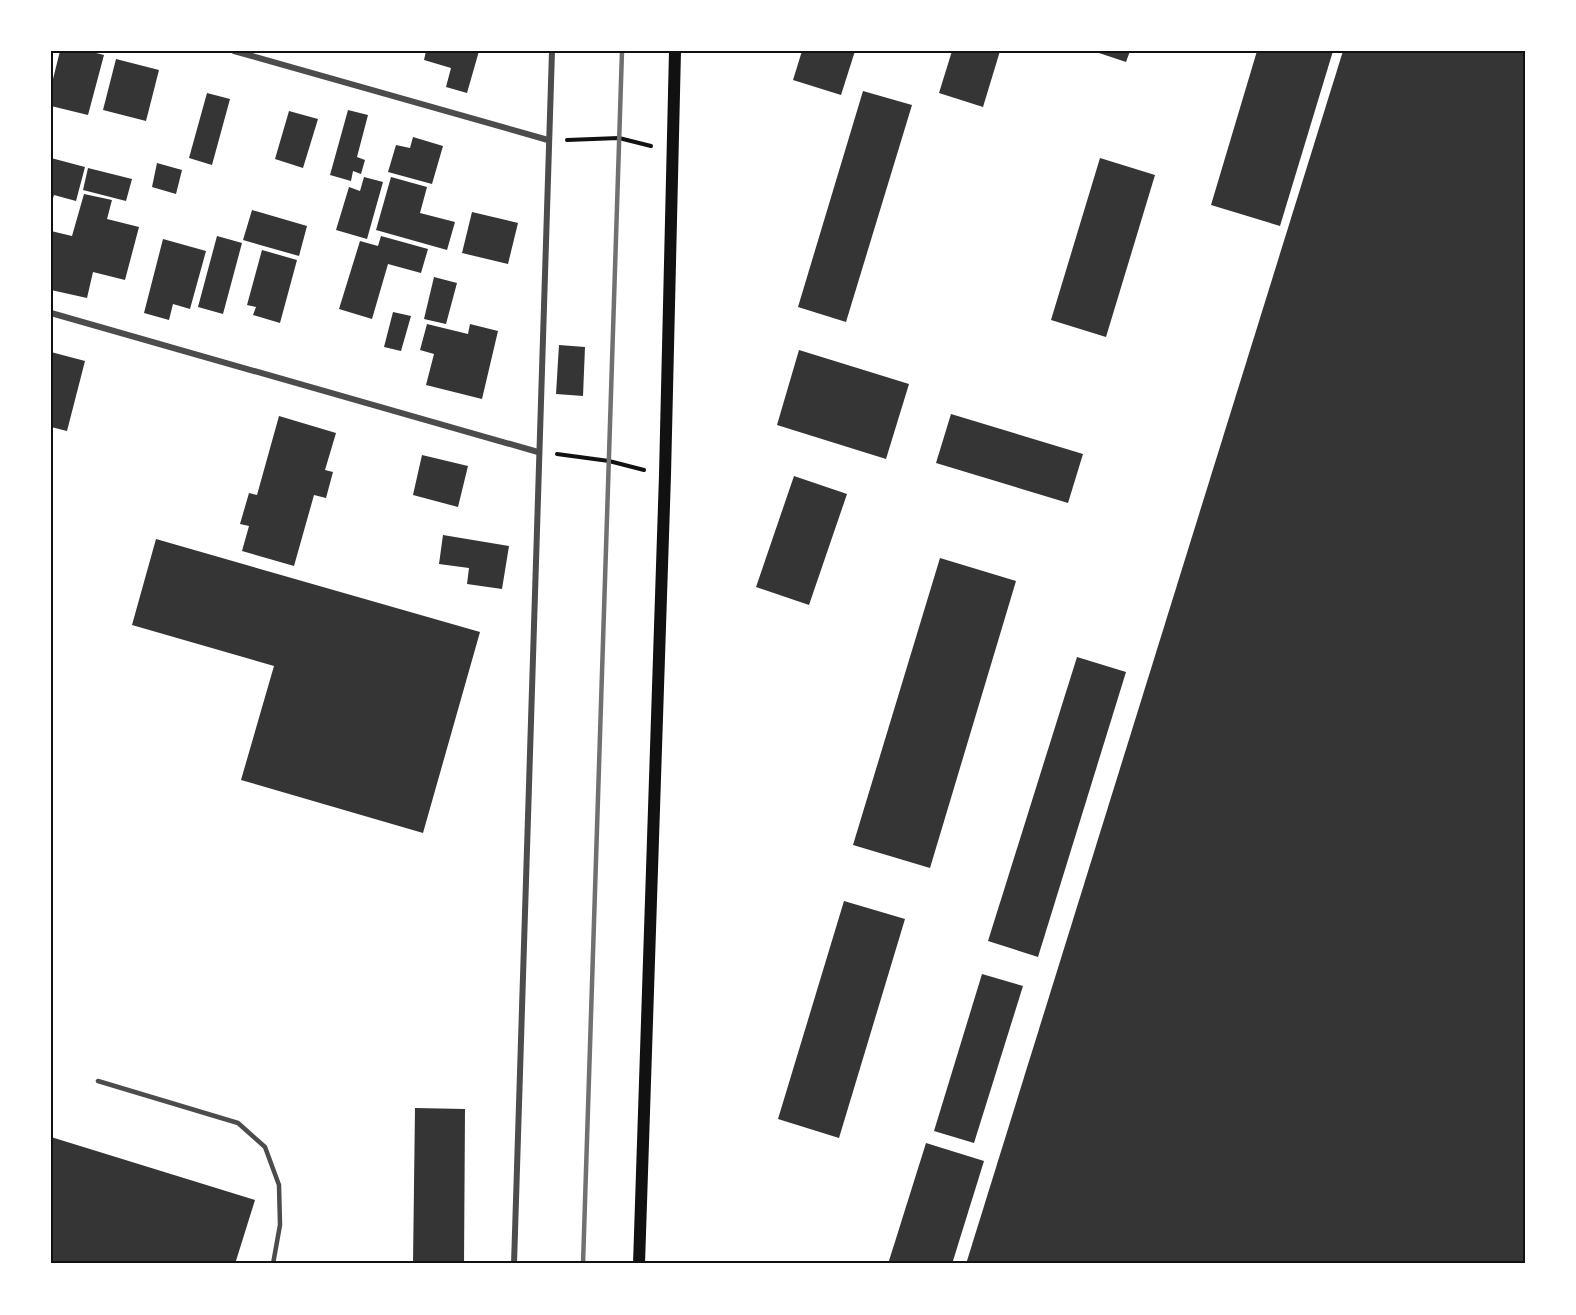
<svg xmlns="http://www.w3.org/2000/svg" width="1576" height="1315" viewBox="0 0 1576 1315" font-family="'Fira Sans Condensed',sans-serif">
  <rect width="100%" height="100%" fill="#fff"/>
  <!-- building -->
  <g fill="#353535">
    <path d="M60,51h28l16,4 -16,60 -37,-9v-19z"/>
    <path d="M426,51h53l-12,42 -21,-6 5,-19 -27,-8z"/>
    <path d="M802,51h53l-14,44 -48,-15z"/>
    <path d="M952,51h48l-17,56 -44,-14z"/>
    <path d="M1093,51h37l-4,11z"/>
    <path d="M1257,51h76l-53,175 -69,-21z"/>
    <path d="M1343,51h182v1213h-559z"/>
    <path d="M116,59l43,11 -13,51 -43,-11z"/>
    <path d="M863,91l49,14 -66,217 -48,-15z"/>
    <path d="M207,93l23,6 -18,66 -23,-7z"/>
    <path d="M348,110l20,5 -11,42 8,3 -4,14 -8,-3 -2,10 -21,-6z"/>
    <path d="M289,111l29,8 -15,49 -28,-9z"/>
    <path d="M413,137l30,9 -11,38 -44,-12 8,-27 14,3z"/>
    <path d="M51,158l34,9 -9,34 -22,-6 -3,9z"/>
    <path d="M1100,158l55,17 -49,162 -55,-17z"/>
    <path d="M157,163l25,7 -6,24 -24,-7z"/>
    <path d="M88,168l44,11 -6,22 -43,-11z"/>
    <path d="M364,177l19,5 -16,57 -31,-9 13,-43 11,4z"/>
    <path d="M391,177l36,10 -7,26 35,9 -8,28 -71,-20z"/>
    <path d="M84,194l28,6 -5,19 32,8 -14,53 -32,-8 -6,26 -36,-8v-59l21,5z"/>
    <path d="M252,210l55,16 -8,30 -56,-16z"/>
    <path d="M472,212l46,11 -10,41 -46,-11z"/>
    <path d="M217,236l25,7 -19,71 -25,-7z"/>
    <path d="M381,236l47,13 -7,24 -33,-9 -16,55 -33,-10 21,-68 18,5z"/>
    <path d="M163,239l43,12 -16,58 -17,-5 -4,16 -25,-7z"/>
    <path d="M262,250l35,10 -17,63 -27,-8 3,-8 -9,-2z"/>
    <path d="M434,277l23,6 -11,41 -22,-5z"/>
    <path d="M393,312l18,4 -10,35 -17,-4z"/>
    <path d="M427,324l41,10 2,-10 28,7 -16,68 -56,-14 8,-31 -14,-4z"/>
    <path d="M559,345l26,2 -2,49 -27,-2z"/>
    <path d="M799,350l110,34 -23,75 -109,-34z"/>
    <path d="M51,352l34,9 -18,70 -16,-4z"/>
    <path d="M951,414l132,40 -15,49 -132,-40z"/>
    <path d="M279,416l57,17 -11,37 8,2 -7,26 -12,-3 -20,71 -52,-15 7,-25 -9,-2 9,-31 8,2z"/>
    <path d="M422,455l46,11 -10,41 -45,-12z"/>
    <path d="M794,476l53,18 -38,111 -53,-18z"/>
    <path d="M443,535l66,11 -7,43 -35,-5 2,-16 -30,-4z"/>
    <path d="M156,539l324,93 -57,201 -182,-53 33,-114 -142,-41z"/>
    <path d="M940,558l76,23 -86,287 -77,-23z"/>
    <path d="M1077,657l49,15 -88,285 -50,-16z"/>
    <path d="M844,901l61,18 -66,219 -61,-19z"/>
    <path d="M982,974l41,12 -49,157 -40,-12z"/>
    <path d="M415,1108l50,1 -1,155h-51z"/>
    <path d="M51,1137l204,63 -20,64h-184z"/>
    <path d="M926,1143l58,18 -32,103h-64z"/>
  </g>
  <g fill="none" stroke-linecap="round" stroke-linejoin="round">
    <!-- path -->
    <g stroke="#111" stroke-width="4">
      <path d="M567,140l52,-2 32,8"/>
      <path d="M557,454l52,7 35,9"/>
    </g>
    <!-- service -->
    <path stroke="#4c4c4c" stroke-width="4.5" d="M98,1081l140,42 27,24 14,38 1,40 -7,39"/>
    <!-- minor -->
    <g stroke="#4c4c4c" stroke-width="6">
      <path d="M234,51l314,89"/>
      <path d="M51,313l487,139"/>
      <path d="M514,1264l38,-1213"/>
    </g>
    <!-- secondary -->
    <path stroke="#111" stroke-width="12" d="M639,1264l26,-789 10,-424"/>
    <!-- rail -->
    <path stroke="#707070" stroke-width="4.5" d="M583,1264l39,-1213"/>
  </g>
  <!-- border -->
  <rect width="1576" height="1315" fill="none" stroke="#ffffff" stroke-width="105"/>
  <rect x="52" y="52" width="1472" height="1210" fill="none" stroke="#111" stroke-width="2"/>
</svg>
